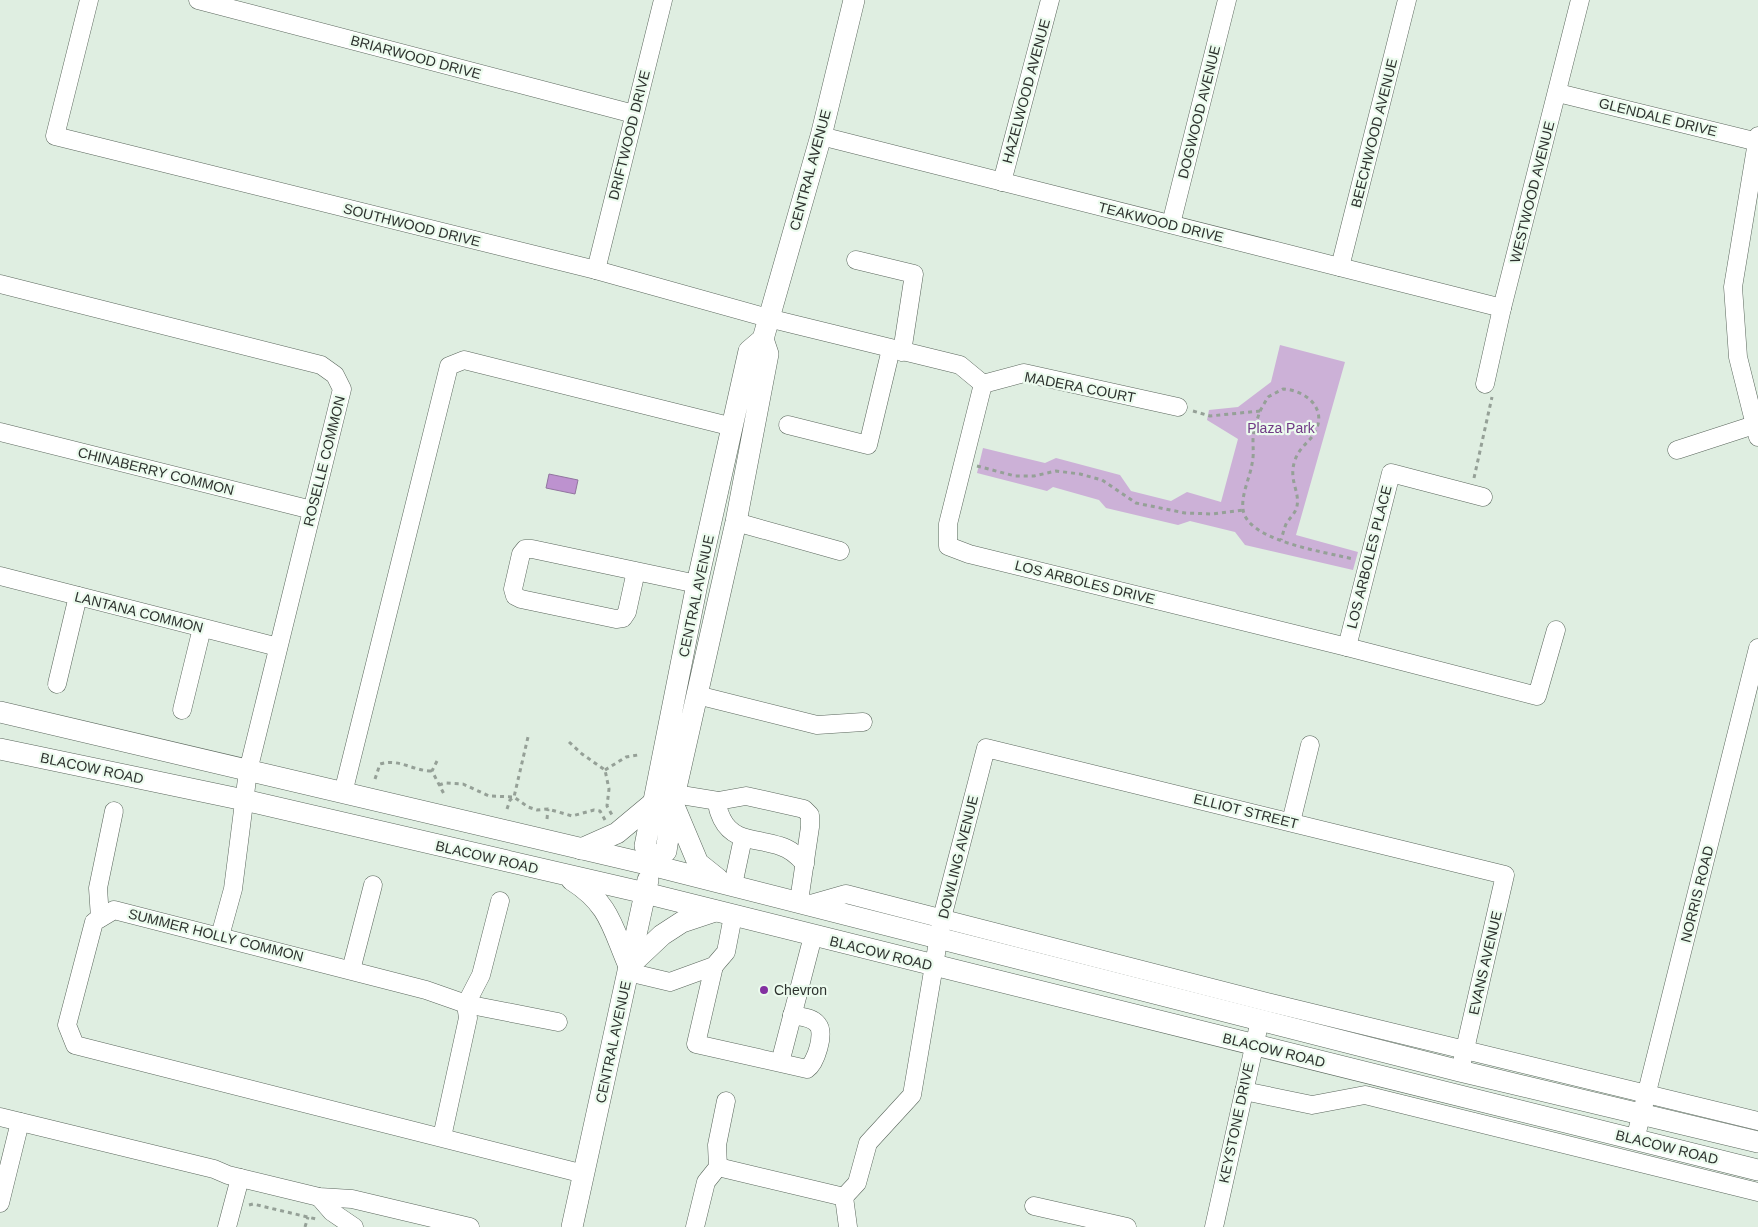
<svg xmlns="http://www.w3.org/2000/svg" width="1758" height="1227" viewBox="0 0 1758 1227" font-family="Arial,sans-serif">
  <rect width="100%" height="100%" fill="#dfeee1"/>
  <!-- green -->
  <path fill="#ccb1d7" d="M1280,345l65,17 -49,173 62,17 -5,18 -108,-25 -10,-13 -45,-11 -12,4 -72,-17 -7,-8 -46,-13 -6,4 -70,-18 6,-25 62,15 11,-5 64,17 11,16 40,10 16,-9 34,10 17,-63 -31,-19 2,-10 29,-3 33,-25z"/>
  <!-- water -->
  <path fill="#bd92cf" stroke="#92759f" d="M549,474l29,6 -3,14 -29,-6z"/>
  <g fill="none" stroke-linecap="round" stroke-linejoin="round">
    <defs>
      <g id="minor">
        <path d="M89,0l-34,136 541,134 172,48 192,47 23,19"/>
        <path d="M198,0l436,114"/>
        <path d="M1558,93l200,49"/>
        <path d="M821,136l681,172"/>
        <path d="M1758,136l-25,151 5,70 20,80"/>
        <path d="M1002,182l48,-182"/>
        <path d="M1171,224l56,-224"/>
        <path d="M856,260l58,14 -12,78"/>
        <path d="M1340,267l67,-267"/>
        <path d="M596,270l67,-270"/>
        <path d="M0,284l321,81 14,10 7,14 -94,382 -15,118 -13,47"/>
        <path d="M983,384l-35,140v22l21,8 378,93 190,49 19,-66"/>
        <path d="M983,384l41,-11 154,34"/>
        <path d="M1485,384l17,-76 78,-308"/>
        <path d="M788,425l80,20 23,-96"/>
        <path d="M0,432l312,78"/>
        <path d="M1677,450l77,-25"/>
        <path d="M736,522l104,29"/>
        <path d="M636,571l-9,41 -4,6 -7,1 -95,-20 -6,-3 -2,-7 8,-35 4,-5h7l165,35"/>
        <path d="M0,576l278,71"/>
        <path d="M1347,647l44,-174 92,24"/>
        <path d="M57,684l21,-88"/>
        <path d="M697,695l120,30 46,-3"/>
        <path d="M182,710l20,-82"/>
        <path d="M343,793l106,-427 15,-6 269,67"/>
        <path d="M675,794l43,7 28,-5 58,13 6,6v12l-11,74"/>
        <path d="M718,801c-1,8 1,11 4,18 12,24 36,19 58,27 11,3 18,10 25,18"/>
        <path d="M1291,822l19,-77"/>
        <path d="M733,885l10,-47"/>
        <path d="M811,904l35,-10 425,109 487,118"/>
        <path d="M100,918l-2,-30 16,-77"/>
        <path d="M714,966l-18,78 111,25c9,-6 18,-36 11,-44 -5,-8 -17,-8 -26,-10"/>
        <path d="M351,970l22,-85"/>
        <path d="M628,972l42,10 44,-16 12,-14 7,-36"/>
        <path d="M466,1004l15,-29 19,-74"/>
        <path d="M558,1022l-92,-18 -40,-14 -312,-80 -20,12 -27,103 8,20 509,129"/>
        <path d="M782,1055l31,-119"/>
        <path d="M1244,1091l68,14 53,-10 393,97"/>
        <path d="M0,1117l214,52 14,6 91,22 33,2 118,28"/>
        <path d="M442,1137l26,-119 -2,-14"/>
        <path d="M1635,1140l123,-492"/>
        <path d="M718,1167l126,30"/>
        <path d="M319,1197l13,15 22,15"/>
        <path d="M844,1197l13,-14 11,-40 44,-48 30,-177 44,-170 519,127 -45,196"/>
        <path d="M844,1197l4,30"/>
        <path d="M0,1203l20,-81"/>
        <path d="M1034,1206l93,21"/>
        <path d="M227,1227l13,-49"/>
        <path d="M695,1227l11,-45 12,-15 -1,-22 9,-44"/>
        <path d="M1214,1227l46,-207"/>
      </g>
      <g id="major">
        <path d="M763,339l-14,12 -52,233 -52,262 8,12 13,-7 10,-63 60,-266 32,-168 -5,-15 58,-203 33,-136"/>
        <path d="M0,712l651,153 809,206 298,71"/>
        <path d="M0,749l244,51 397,92 1117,278"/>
        <path d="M674,806l24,57 20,16"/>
        <path d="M581,849l36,-16 36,-30"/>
        <path d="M572,880c38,24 40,47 57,86"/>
        <path d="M629,966l33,-31 20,-13 33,-11"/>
        <path d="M572,1227l76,-347"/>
      </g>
    </defs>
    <!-- minor casing -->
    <use href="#minor" stroke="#5a665c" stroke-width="19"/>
    <!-- major casing -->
    <use href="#major" stroke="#5a665c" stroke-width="22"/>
    <!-- path -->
    <g stroke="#95a097" stroke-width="3" stroke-dasharray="4 4" stroke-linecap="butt">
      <path d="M1193,411l17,5 50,-5c-3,9 -7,20 -7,30 0,8 1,14 -1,23 -2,13 -11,31 -9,45 3,32 83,43 110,50"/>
      <path d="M1260,411l8,-14 15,-8c22,1 45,19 32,43 -5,10 -15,14 -20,28 -7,20 5,31 2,46 -1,6 -6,11 -10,16 -3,6 -4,12 -6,18"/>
      <path d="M977,466l38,10h19l22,-5 24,3 22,6 34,23 49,10 28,1 30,-4"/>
      <path d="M1474,478l18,-81"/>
      <path d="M569,742l13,12 23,16 4,19 -2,17 5,9"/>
      <path d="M437,761l-5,10 12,23"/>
      <path d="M605,770l21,-13 12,-2"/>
      <path d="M375,779l5,-15c19,-6 33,7 52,7"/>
      <path d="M439,785l6,-2 18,1 26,12 25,1 14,10 9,3 11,-1 24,7 22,-6 6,1 5,9"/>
      <path d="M507,809l3,-9 4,-3 14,-60"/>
      <path d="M547,819l1,-10"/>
      <path d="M249,1205l4,-1 63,15"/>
      <path d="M305,1227l3,-10"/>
    </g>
    <!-- minor -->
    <use href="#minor" stroke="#fff" stroke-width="18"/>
    <!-- major -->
    <use href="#major" stroke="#fff" stroke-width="21"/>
  </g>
  <!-- markers -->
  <circle fill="#8331a1" stroke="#ecfbee" stroke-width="2" cx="764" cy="990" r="5"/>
  <g text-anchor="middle" stroke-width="4.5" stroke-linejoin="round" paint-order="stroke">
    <!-- street labels -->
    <g font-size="14" fill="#2d322e" stroke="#ecfbee">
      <text transform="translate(416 57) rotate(15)" y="5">BRIARWOOD DRIVE</text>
      <text transform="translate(1026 91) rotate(-75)" y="5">HAZELWOOD AVENUE</text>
      <text transform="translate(1199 112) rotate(-76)" y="5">DOGWOOD AVENUE</text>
      <text transform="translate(1658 117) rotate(14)" y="5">GLENDALE DRIVE</text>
      <text transform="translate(1374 133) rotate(-76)" y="5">BEECHWOOD AVENUE</text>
      <text transform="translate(629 135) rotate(-76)" y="5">DRIFTWOOD DRIVE</text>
      <text transform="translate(810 170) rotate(-75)" y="5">CENTRAL AVENUE</text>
      <text transform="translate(1532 192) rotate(-76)" y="5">WESTWOOD AVENUE</text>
      <text transform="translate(1161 222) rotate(14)" y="5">TEAKWOOD DRIVE</text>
      <text transform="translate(412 225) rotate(14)" y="5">SOUTHWOOD DRIVE</text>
      <text transform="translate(1080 387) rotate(11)" y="5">MADERA COURT</text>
      <text transform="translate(324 461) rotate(-76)" y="5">ROSELLE COMMON</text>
      <text transform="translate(156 471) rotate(14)" y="5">CHINABERRY COMMON</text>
      <text transform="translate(1369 557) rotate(-76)" y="5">LOS ARBOLES PLACE</text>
      <text transform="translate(1085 582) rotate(14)" y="5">LOS ARBOLES DRIVE</text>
      <text transform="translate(696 596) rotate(-78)" y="5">CENTRAL AVENUE</text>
      <text transform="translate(139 612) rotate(14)" y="5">LANTANA COMMON</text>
      <text transform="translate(92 768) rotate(12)" y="5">BLACOW ROAD</text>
      <text transform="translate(1246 811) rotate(14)" y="5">ELLIOT STREET</text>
      <text transform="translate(487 857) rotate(13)" y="5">BLACOW ROAD</text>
      <text transform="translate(958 857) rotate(-76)" y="5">DOWLING AVENUE</text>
      <text transform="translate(1697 894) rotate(-76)" y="5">NORRIS ROAD</text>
      <text transform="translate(216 935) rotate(14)" y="5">SUMMER HOLLY COMMON</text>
      <text transform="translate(881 953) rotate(14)" y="5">BLACOW ROAD</text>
      <text transform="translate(1485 963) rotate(-77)" y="5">EVANS AVENUE</text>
      <text transform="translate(613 1042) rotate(-78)" y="5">CENTRAL AVENUE</text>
      <text transform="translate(1274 1050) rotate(14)" y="5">BLACOW ROAD</text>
      <text transform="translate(1236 1123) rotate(-78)" y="5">KEYSTONE DRIVE</text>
      <text transform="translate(1667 1147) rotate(14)" y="5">BLACOW ROAD</text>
    </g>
    <!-- park labels -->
    <g font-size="14" fill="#703a85" stroke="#ecfbee">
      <text x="1281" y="433">Plaza Park</text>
    </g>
    <!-- poi labels -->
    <g font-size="14" fill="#2d322e" stroke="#ecfbee" text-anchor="start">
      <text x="774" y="995">Chevron</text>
    </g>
  </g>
</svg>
